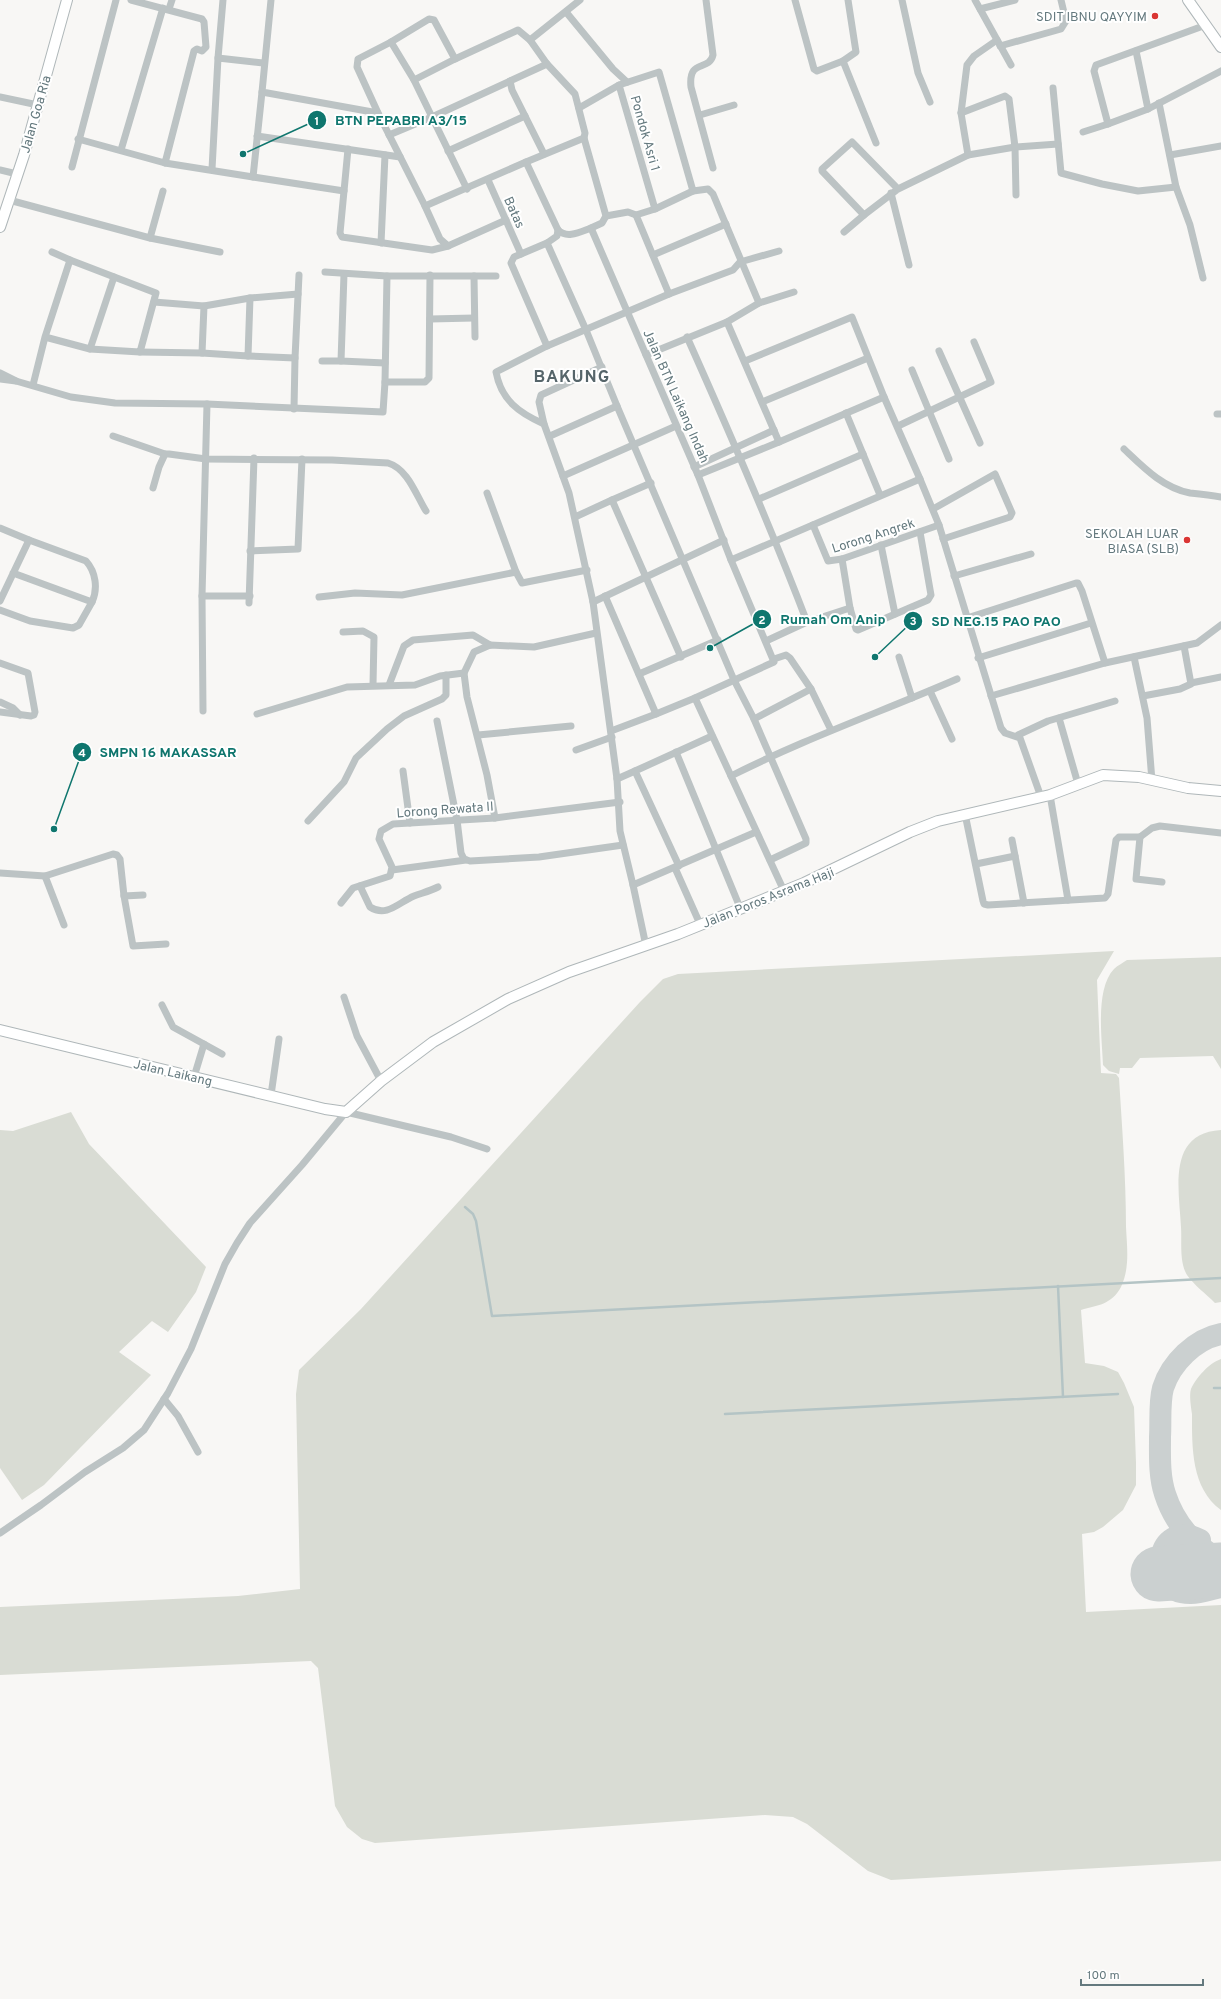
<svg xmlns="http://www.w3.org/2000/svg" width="1221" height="1999" viewBox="0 0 1221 1999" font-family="Overpass,sans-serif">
  <rect width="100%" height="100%" fill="#f8f7f5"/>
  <!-- green -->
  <g fill="#d9dcd4">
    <path d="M1114,951l-17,29 4,93 15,1 3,4c3,49 7,99 7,149 1,20 4,41 -5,60 -10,18 -23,18 -40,23l4,53 19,3 14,6 6,11 10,24 2,56v22l-13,25 -20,17 -9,5 -12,2 4,78 135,-7v256l-330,19 -23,-9 -61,-47 -14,-7 -28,-2 -390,28 -13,-4 -15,-12 -12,-21 -17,-138 -7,-7 -311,14v-68l238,-11 62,-7 -4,-195 3,-24 62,-61 279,-307 23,-23 15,-5z"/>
    <path d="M1221,957v112l-8,-13 -73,2 -8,10h-12l-1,6 -10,-3 -6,-6c-1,-27 -8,-76 11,-96 4,-4 9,-6 13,-9z"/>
    <path d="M71,1112l18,32 117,123 -10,25 -28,40 -16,-11 -33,31 32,23 -107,110 -22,15 -22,-32v-338l13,1z"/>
    <path d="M1221,1130v172l-6,1c-9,-9 -21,-18 -28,-28 -8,-13 -5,-34 -6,-48 -2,-38 -14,-94 40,-97z"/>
    <path d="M1221,1359v151c-30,-22 -29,-63 -29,-96 -1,-7 -3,-19 -1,-25 5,-11 18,-26 30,-30z"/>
  </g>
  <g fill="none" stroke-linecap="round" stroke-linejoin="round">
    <!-- stream -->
    <g stroke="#b4c4c5" stroke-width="2.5">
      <path d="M465,1207l8,7 3,7 16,95 729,-38"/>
      <path d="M1058,1286l5,111"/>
      <path d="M1214,1388h7"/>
      <path d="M725,1414l393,-20"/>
    </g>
    <!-- taxiway -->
    <g stroke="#cbd0d0" stroke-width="22">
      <path d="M1221,1334c-26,5 -50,29 -58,54 -4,15 -2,33 -3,49 0,18 -1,39 5,57 9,28 29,53 56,66"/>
      <path d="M1200,1540c-44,-24 -57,54 -9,53 10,0 20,-4 30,-6"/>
    </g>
    <!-- runway -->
    <path stroke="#cbd0d0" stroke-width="55" d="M1158,1574l63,-4"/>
    <defs>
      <g id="secondary">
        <path d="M1188,0l33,47"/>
        <path d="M0,227l24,-72 43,-155"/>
        <path d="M0,1030l325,79 21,3 35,-31 52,-39 75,-43 61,-27 109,-38 126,-51 106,-51 28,-11 112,-26 53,-20 36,2 49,11 33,3"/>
      </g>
    </defs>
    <!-- secondary casing -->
    <use href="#secondary" stroke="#afb7b9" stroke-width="12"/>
    <!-- street -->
    <g stroke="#bcc3c4" stroke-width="7">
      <path d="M271,0l-9,92 116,21 47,93 101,-44 32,68c9,9 22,2 33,-2l107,247 33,85 189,-81 19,46 62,203 4,5 15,5 21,59"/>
      <path d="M580,0l-50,40 17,24 28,30 10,39 -1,5 22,78 -4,7 -11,5"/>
      <path d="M706,0l7,55c-4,17 -25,3 -22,32l22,81"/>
      <path d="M795,0l19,69 3,2 26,-10"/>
      <path d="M848,0l8,52 -13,9 33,82"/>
      <path d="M902,0l16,73 12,29"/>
      <path d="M975,0l36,65"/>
      <path d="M169,9l3,-9"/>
      <path d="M980,9l35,-9"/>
      <path d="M566,12l47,57 14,13"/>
      <path d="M1206,25l-110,40 -2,6 14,53 40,-15 73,-38"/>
      <path d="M391,42l23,38 41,-21"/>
      <path d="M1000,46l61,-17 5,-8 -5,-21"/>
      <path d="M1136,51l12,58"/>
      <path d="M218,58l5,-58"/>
      <path d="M414,80l53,109"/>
      <path d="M510,81l2,9 32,64"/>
      <path d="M619,85l36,124"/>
      <path d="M1053,88l8,85 41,11 36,7 38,-4"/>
      <path d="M0,97l38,8"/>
      <path d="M1159,103l17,84 14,38 13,53"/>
      <path d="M579,108l40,-23 40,-13 34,119 15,-2 5,5 46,109"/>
      <path d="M378,113l-21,-46 1,-8 33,-17 38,-23 5,1 21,39 63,-29 12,10"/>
      <path d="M961,113l44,-17 4,3 6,48 1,48"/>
      <path d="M700,115l34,-10"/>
      <path d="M1083,132l25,-8"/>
      <path d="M389,135l43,-18 115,-53"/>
      <path d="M257,136l143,21"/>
      <path d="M78,139l87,24 29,-112 3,-2 5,2 4,-4 -2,-25 -2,-3 -71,-19"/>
      <path d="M348,149l-8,84 2,4 90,13 16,-4"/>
      <path d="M121,150l42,-142"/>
      <path d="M448,151l77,-35"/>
      <path d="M968,155l-7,-42 6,-48 7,-9 23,-16"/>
      <path d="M1170,155l51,-9"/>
      <path d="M526,162l58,-24"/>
      <path d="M165,163l88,14 9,-85"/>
      <path d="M72,167l44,-167"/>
      <path d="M212,169l6,-111 45,5"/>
      <path d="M0,170l17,4"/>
      <path d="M253,177l91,14"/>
      <path d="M488,180l33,74"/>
      <path d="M898,189l-46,-47 -30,27v2l42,44 34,-26 70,-34 47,-8 43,-3"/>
      <path d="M163,191l-13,47 70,14"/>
      <path d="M891,193l18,72"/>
      <path d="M9,200l141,38"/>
      <path d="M425,206l15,33 8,7 58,-26"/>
      <path d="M606,216l22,-4 8,3"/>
      <path d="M558,230l-1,6 -10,7 39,87 31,76 117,274 20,39 57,-30"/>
      <path d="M844,232l20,-17"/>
      <path d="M381,243l4,-88"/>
      <path d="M52,252l18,8"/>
      <path d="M653,255l73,-31"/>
      <path d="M325,272l62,4h109"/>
      <path d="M344,274l-3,87 44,2"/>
      <path d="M474,276l1,61"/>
      <path d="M669,294l-33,-79 19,-6 38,-18"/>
      <path d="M250,298l48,-4"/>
      <path d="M430,319l44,-1"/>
      <path d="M727,322l52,120 105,-45 36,82"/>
      <path d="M687,337c42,94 83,188 120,285"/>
      <path d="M547,346l-36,-83 3,-6 33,-14"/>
      <path d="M90,349l24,-72"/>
      <path d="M939,351l41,92"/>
      <path d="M140,352l62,1 2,-47 -50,-4"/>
      <path d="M202,353l46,3 2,-58 -46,8"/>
      <path d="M646,355l81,-33 32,-19 35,-11"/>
      <path d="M248,356l47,2 4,-83"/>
      <path d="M322,361h19"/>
      <path d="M745,361l107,-44 32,80"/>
      <path d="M912,370l37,89"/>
      <path d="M0,373l16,8 -16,-2"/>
      <path d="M16,381l55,16 44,6 92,1 176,8 2,-30h40l4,-4 1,-103"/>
      <path d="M385,382l2,-106"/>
      <path d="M33,385l12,-48 25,-77 86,33 -16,59 -50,-3 -45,-12"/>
      <path d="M762,402l106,-44"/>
      <path d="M294,409l1,-51"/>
      <path d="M846,413l34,82"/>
      <path d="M1217,414h4"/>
      <path d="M544,424l-5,-22 2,-7 61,-28"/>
      <path d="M898,426l93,-44 -17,-40"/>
      <path d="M113,436l52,18"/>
      <path d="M550,436l67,-30"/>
      <path d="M1124,449c19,18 39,39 66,44 11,1 21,2 31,4"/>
      <path d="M694,467l80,-37"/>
      <path d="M698,475l81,-33"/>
      <path d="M563,476l113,-50"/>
      <path d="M651,483l-39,17 69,157"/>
      <path d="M153,488l6,-21 6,-13h4l37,5 126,1 56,3c20,6 28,32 38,48"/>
      <path d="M487,493l29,79 6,11 65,-13"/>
      <path d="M759,499l104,-45"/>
      <path d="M933,509l62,-35 17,39 -2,4 -67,22"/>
      <path d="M575,517l37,-17"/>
      <path d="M813,525l15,36 14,-2 97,-34"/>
      <path d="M0,528l29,12"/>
      <path d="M881,545l14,69"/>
      <path d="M250,551l48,-2 4,-90"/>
      <path d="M842,559l8,49"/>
      <path d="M731,560l43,102 -79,36 89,193"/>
      <path d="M954,576l77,-22"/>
      <path d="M202,596h48"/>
      <path d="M605,596l51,118 39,-16"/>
      <path d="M319,597l36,-4 47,2 114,-23"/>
      <path d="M0,601l29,-61 57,21c10,11 12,28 6,41l-79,-29"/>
      <path d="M593,602l131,-62"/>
      <path d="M249,603l5,-145"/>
      <path d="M0,610l30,11 43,7 6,-3 13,-23"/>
      <path d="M967,618l109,-35h2l4,8 23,72 92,-20 24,-18"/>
      <path d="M343,632l20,-1 11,6 -1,48"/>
      <path d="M766,641l41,-19 43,-14 6,21 2,1 70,-30 3,-5 -11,-63"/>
      <path d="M899,657l13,41"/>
      <path d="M1134,657l13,61 5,63"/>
      <path d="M978,658l113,-35"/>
      <path d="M774,659l12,-4 4,3 21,31 20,41"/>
      <path d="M0,663l28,10 7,39 -1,3 -3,1 -31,-4"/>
      <path d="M464,673l10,-21 16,-7 44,2 62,-14"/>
      <path d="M639,674l79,-34"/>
      <path d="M1191,683l30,-6"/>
      <path d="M389,685l15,-39 9,-6 60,-5 17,10"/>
      <path d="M930,691l22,48"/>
      <path d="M991,696l114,-33"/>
      <path d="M1143,696l37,-7 11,-5 -7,-38"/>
      <path d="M0,702l13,6 7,7"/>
      <path d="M203,711l-1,-115 5,-192"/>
      <path d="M257,714l90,-27 68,-2 25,-9 24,-3 3,24 20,78 8,43"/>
      <path d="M1059,718l19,66"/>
      <path d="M754,719l52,120v4l-36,17"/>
      <path d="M437,721l20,99 4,33 3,6 6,2 69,-4 84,-12"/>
      <path d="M611,731l45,-17"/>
      <path d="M478,735l93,-9"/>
      <path d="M1018,735l30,-14 67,-20"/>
      <path d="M576,750l36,-13"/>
      <path d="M676,752l65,158"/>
      <path d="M403,771l7,52"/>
      <path d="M731,776c73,-37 150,-64 226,-97"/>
      <path d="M617,779l18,-8"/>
      <path d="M1050,795l18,105"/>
      <path d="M965,814l18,87 1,3 4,1 117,-7 3,-4 8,-54 3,-3h21l12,-9 8,-2 61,7"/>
      <path d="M308,821l36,-39 12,-24 31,-29 17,-13 38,-17 4,-4v-20"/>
      <path d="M756,832l-123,53 -13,-54 -3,-52 -24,-177 -24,-109 -25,-69c-25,-11 -43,-24 -48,-52l51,-26 122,-52 64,-24 7,-8 39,-11"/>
      <path d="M1140,837l-4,42 26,3"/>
      <path d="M1012,840l12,63"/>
      <path d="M976,864l39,-8"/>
      <path d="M679,866l-44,-95 77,-35"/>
      <path d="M675,868l25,56"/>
      <path d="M392,870l74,-10"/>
      <path d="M0,873l45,3 68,-22 4,1 3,4 4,37 19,-1"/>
      <path d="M45,876l19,49"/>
      <path d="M633,885l13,61"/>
      <path d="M360,886l10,21c17,11 29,-5 44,-11 8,-3 16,-5 24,-9"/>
      <path d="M124,896l9,50 33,-2"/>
      <path d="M341,903l12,-15 37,-12 2,-9 -13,-28 2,-8 12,-7 102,-6 125,-16"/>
      <path d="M344,997l13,39 24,45"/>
      <path d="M162,1005l11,22 49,27"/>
      <path d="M194,1077l10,-33"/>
      <path d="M271,1095l8,-56"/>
      <path d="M164,1399l14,17 20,36"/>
      <path d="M0,1533l41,-28 44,-33 38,-24 21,-18 24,-37 23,-44 34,-85 12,-21 13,-20 52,-58 44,-53 105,25 36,12"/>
    </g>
    <!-- secondary -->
    <use href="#secondary" stroke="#fff" stroke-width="10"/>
  </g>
  <!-- markers -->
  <g fill="#da3533" stroke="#fff" stroke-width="1.5">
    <circle cx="1155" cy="16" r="4"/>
    <circle cx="1187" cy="540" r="4"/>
  </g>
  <g text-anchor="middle" stroke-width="4" stroke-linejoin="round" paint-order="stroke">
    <!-- poi labels -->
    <g font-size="13" fill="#64797e" stroke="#fff" text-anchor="end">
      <text x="1147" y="21">SDIT IBNU QAYYIM</text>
      <text x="1179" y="538">SEKOLAH LUAR<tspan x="1179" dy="15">BIASA (SLB)</tspan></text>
    </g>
    <!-- street labels -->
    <g font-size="13" fill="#64797e" stroke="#fff">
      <text transform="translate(35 114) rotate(-74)" y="5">Jalan Goa Ria</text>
      <text transform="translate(646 133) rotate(74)" y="5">Pondok Asri 1</text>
      <text transform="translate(515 212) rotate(66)" y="5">Batas</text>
      <text transform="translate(677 396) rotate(66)" y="5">Jalan BTN Laikang Indah</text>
      <text transform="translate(873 535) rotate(-18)" y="5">Lorong Angrek</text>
      <text transform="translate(445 809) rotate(-4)" y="5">Lorong Rewata II</text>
      <text transform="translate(768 897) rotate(-22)" y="5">Jalan Poros Asrama Haji</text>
      <text transform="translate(173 1072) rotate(13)" y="5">Jalan Laikang</text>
    </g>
    <!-- district labels -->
    <g font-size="17" font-weight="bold" letter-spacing="1" fill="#56656a" stroke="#fff">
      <text x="572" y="382">BAKUNG</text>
    </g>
  </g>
  <!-- callouts -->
  <path fill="none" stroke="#0f766e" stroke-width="1.5" d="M243 154L317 120M710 648L762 619M875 657L913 621M54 829L82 752"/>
  <g fill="#0f766e" stroke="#fff" stroke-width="1.5">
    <circle cx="243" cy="154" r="4"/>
    <circle cx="710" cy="648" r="4"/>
    <circle cx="875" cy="657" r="4"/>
    <circle cx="54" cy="829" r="4"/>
    <circle cx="317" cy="120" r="10"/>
    <circle cx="762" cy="619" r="10"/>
    <circle cx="913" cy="621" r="10"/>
    <circle cx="82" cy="752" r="10"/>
  </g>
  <g font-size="12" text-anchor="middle" font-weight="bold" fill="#fff">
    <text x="317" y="125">1</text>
    <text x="762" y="624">2</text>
    <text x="913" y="625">3</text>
    <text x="82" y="757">4</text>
  </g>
  <g font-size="14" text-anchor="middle" font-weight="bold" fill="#0f766e" stroke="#fff" stroke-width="4" stroke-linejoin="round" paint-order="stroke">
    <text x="401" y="125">BTN PEPABRI A3/15</text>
    <text x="833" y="624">Rumah Om Anip</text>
    <text x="996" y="626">SD NEG.15 PAO PAO</text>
    <text x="168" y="757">SMPN 16 MAKASSAR</text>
  </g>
  <!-- scale -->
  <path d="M1081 1979v6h122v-6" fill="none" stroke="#64797e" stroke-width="2"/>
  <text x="1087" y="1979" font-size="12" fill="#64797e" stroke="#ffffff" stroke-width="3" paint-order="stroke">100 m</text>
</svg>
